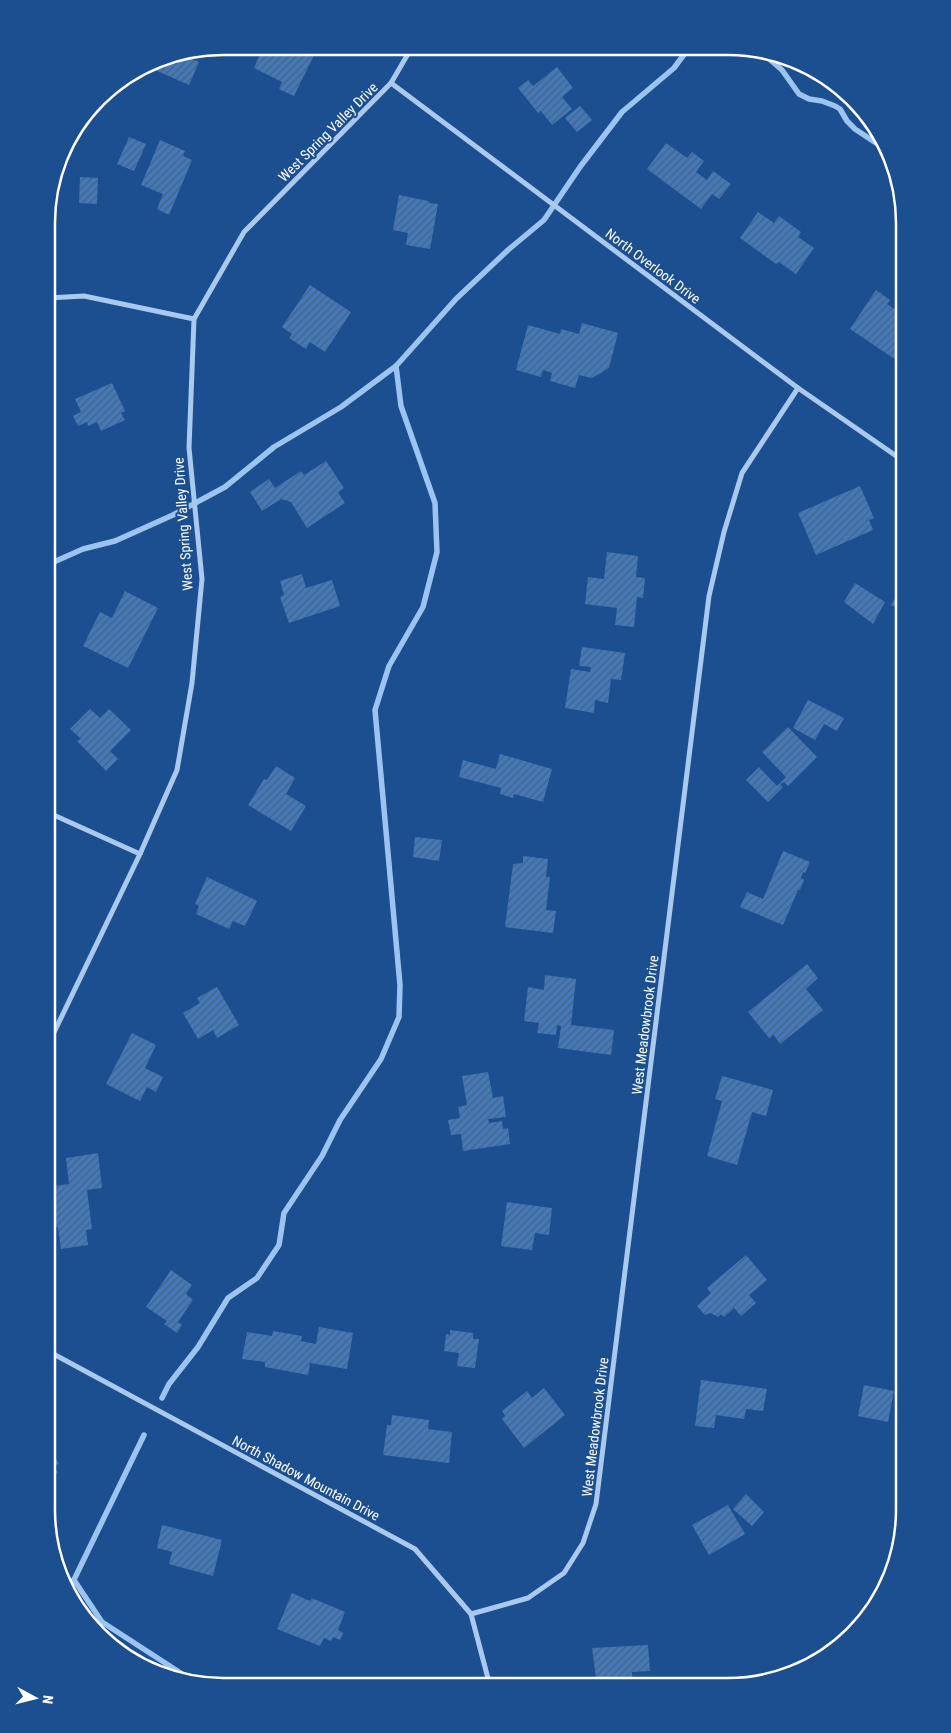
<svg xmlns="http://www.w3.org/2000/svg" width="951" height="1733" viewBox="0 0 951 1733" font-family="'Roboto Condensed',sans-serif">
  <defs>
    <pattern id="building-hatch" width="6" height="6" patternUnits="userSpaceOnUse" patternTransform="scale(1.25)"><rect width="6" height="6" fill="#4478b7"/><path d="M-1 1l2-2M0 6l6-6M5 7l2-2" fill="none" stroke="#486282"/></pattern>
  </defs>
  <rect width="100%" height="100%" fill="#1b4f8f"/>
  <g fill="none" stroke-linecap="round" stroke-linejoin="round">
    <!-- stream -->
    <g stroke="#9cc4f0" stroke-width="5.5">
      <path d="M759,50l23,20 17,24 10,5 13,2 13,5 5,3 7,12 8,8 27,18"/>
      <path d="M47,565l36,-16 32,-8 58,-26 52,-28 49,-40 67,-40 55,-41 60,-67 52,-49 36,-30 36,-53 42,-55 52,-44 14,-19"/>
      <path d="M162,1398l7,-14 29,-37 30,-49 29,-20 22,-33 5,-32 38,-57 18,-36 41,-61 18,-42 1,-32 -25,-275 14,-44 34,-59 14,-55 -2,-49 -34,-97 -5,-40"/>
      <path d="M74,1580l28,42 97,63"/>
      <path d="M70,1588l74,-153"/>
    </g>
  </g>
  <!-- building -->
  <g fill="url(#building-hatch)">
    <path d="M255,46l47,1 13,6 -21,43 -15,-7 3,-7 -28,-14 8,-18z"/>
    <path d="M182,54l17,8 -10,23 -34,-15 5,-11z"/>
    <path d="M557,67l16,21 -11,9 10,12 -20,16 -11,-14 -3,2 -20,-25 10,-8 5,6z"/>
    <path d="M580,106l12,14 -15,12 -12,-14z"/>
    <path d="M129,137l17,7 -12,27 -17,-7z"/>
    <path d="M160,140l25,11 -2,5 9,4 -23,55 -12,-6 6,-15 -22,-9z"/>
    <path d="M666,143l21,15 5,-6 12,9 -8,11 11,8 6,-9 18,13 -12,15 -7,-5 -11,15 -54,-40z"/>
    <path d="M80,177l18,1 -1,26 -18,-1z"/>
    <path d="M50,194l4,2 -6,9v-5z"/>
    <path d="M399,195l29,6 1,2 9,1 -8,45 -24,-4 2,-12 -15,-3z"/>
    <path d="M758,212l16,11 5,-7 22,16 -3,5 16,11 -18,26 -17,-12 -3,2 -36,-26z"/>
    <path d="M310,285l41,27 -26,40 -15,-10 -4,7 -17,-11 3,-4 -10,-7z"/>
    <path d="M876,290l14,10 -3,4 18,12v50l-55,-37z"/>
    <path d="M582,323l36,10 -9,35 -17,10 -13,-3 -4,13 -25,-7 2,-8 -9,-3 -2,7 -25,-7 12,-45 32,9 1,-5 18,5z"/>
    <path d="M112,383l13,28 -4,2 4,7 -24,11 -4,-9 -9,4 -1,-4 -9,4 -5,-10 8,-4 -6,-13z"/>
    <path d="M326,461l18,27 -6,4 7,11 -38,25 -16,-26 -10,-3 -19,12 -12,-19 19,-13 6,9 26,-17 3,4z"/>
    <path d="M860,486l14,32 -5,2 4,10 -57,25 -18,-42z"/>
    <path d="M607,552l31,4 -2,21 9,1 -2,20 -6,-1 -3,30 -19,-2 2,-17 -32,-4 3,-27 16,2z"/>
    <path d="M905,554v22l-10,-5z"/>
    <path d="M302,574l4,14 26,-8 8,26 -51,17 -9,-26 4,-2 -4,-14z"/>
    <path d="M905,581v31l-14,-7z"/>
    <path d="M855,583l30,19 -12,22 -29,-22z"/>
    <path d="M125,591l33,17 -30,60 -45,-22 17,-34 12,6z"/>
    <path d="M582,647l43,6 -4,27 -10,-1 -3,24 -13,-3 -1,13 -29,-5 6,-39 19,3 1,-5 -12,-1z"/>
    <path d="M808,700l36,18 -7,13 -13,-7 -9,16 -22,-12z"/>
    <path d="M90,709l10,9 9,-9 22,21 -21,21 8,8 -12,12 -29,-30 4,-2 -11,-10z"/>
    <path d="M788,727l29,30 -29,29 -4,-4 -4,2 3,3 -15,15 -22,-22 13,-13 18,19 9,-9 -24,-25z"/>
    <path d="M500,754l52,15 -9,33 -29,-8 -1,4 -13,-4 1,-6 -42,-11 4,-17 33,9z"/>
    <path d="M276,766l19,12 -9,16 20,12 -15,25 -43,-26 16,-26 3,1z"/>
    <path d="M415,837l27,3 -3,21 -26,-4z"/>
    <path d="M783,851l27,11 -5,11 -2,-1 -2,6 3,2 -4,10h-2l-15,35 -43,-18 7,-15 16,7z"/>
    <path d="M523,856l25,3 -2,18h4l-4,33 10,1 -3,22 -48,-6 8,-63 10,-1z"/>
    <path d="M207,877l50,24 -12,25 -12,-5 -4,8 -33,-15 3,-8 -4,-2z"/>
    <path d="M807,964l11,14 -12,11 17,21 -43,34 -7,-10 -3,5 -22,-27z"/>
    <path d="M545,975l31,4 -5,46 43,5 -3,25 -53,-7 3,-22 -4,-1 -1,10 -19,-2 2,-10 -15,-2 4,-34 16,3z"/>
    <path d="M217,987l22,38 -22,13 -4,-8 -15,9 -15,-26 17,-10 -3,-5z"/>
    <path d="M132,1033l24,12 -11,23 18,9 -7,15 -9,-5 -7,14 -34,-17z"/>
    <path d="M488,1072l5,26 10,-2 3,21 -18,2 1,4 13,-2 1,8 5,-1 2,16 -47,7 -2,-17 -10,1 -3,-15 12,-2 -2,-11 9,-2 -5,-29z"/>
    <path d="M722,1076l51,14 -7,26 -14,-4 -15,53 -30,-9 15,-55 -7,-2z"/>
    <path d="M902,1149l2,1v17h-5z"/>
    <path d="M98,1153l4,35 -15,2 5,39 -6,1 2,15 -27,4 -3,-22 -11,2v-42l22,-3 -3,-26z"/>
    <path d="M507,1202l45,6 -3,27 -14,-2 -3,17 -31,-4z"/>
    <path d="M746,1255l21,25 -18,15 7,8 -15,13 -7,-8 -10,9 -3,-3 -3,3 -8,-4 -5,2 -8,-9 14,-13 -4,-5z"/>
    <path d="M171,1270l21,15 -6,9 7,6 -15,22 4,3 -5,8 -13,-9 3,-3 -21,-14z"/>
    <path d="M319,1327l34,6 -6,36 -37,-6 -2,12 -43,-8v-5l-23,-3 5,-27 25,4 1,-5 29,5 -1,5 15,3z"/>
    <path d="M450,1330l23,3v6h6l-4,29 -18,-2 2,-13 -15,-2 2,-17 4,1z"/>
    <path d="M701,1380l66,9 -4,22 -17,-2 -2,10 -28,-4 -2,13 -19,-2z"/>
    <path d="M864,1385l30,6 -6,31 -30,-6z"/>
    <path d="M544,1388l21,27 -41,33 -22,-29 3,-3 -3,-5 25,-20 5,7z"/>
    <path d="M392,1415l37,5 -1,9 24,3 -3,31 -66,-8 4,-30h4z"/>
    <path d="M46,1440l13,24 -5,2 4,7 -12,6z"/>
    <path d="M746,1494l18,18 -12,14 -19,-17z"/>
    <path d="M46,1497l11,20 -9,5 -2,-12z"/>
    <path d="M728,1505l17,29 -36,21 -17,-30z"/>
    <path d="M162,1525l60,15 -9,36 -44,-12 3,-12 -15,-4z"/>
    <path d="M292,1593l18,8 2,-3 33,14 -7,18 5,3 -3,7 -7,-3 -2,4 -7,-3 -4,8 -43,-17z"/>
    <path d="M648,1645l2,26 -18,1 1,11 -36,3 -5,-38z"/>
  </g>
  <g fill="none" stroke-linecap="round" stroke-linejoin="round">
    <!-- minor -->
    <g stroke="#a9c9ee" stroke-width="5">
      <path d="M391,83l407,305 107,74"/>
      <path d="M48,298l36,-2 110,23"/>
      <path d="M47,812l93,42"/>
      <path d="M47,1047l93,-193 37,-84 15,-87 10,-104 -13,-131 5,-129 50,-87 147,-149 21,-36"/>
      <path d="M46,1350l369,199 56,65 19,72"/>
      <path d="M471,1614l57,-16 36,-25 19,-30 13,-39 113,-908 15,-64 18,-59 56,-85"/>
    </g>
  </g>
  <g text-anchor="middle" stroke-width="4" stroke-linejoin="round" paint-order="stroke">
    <!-- street labels -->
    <g font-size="14" fill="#fff" stroke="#1b4f8f">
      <text transform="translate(328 132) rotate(-45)" y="5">West Spring Valley Drive</text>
      <text transform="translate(653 266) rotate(37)" y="5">North Overlook Drive</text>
      <text transform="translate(183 524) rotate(-94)" y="5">West Spring Valley Drive</text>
      <text transform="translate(645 1025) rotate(-83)" y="5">West Meadowbrook Drive</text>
      <text transform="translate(595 1427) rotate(-83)" y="5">West Meadowbrook Drive</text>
      <text transform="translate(306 1478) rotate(28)" y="5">North Shadow Mountain Drive</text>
    </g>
  </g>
  <!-- crop -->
  <path d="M0 0H951V1733H0ZM223 55H728A168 168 0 0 1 896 223V1510A168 168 0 0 1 728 1678H223A168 168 0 0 1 55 1510V223A168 168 0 0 1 223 55Z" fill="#1b4f8f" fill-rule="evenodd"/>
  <path fill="none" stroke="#fff" stroke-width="2.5" d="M223 55H728A168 168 0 0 1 896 223V1510A168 168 0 0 1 728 1678H223A168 168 0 0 1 55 1510V223A168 168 0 0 1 223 55Z"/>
  <!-- north arrow -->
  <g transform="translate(35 1698) rotate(97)" stroke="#1b4f8f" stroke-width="4" paint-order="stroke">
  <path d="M0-4L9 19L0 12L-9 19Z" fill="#ffffff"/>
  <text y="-8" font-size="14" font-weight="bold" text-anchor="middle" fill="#ffffff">N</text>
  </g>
</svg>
